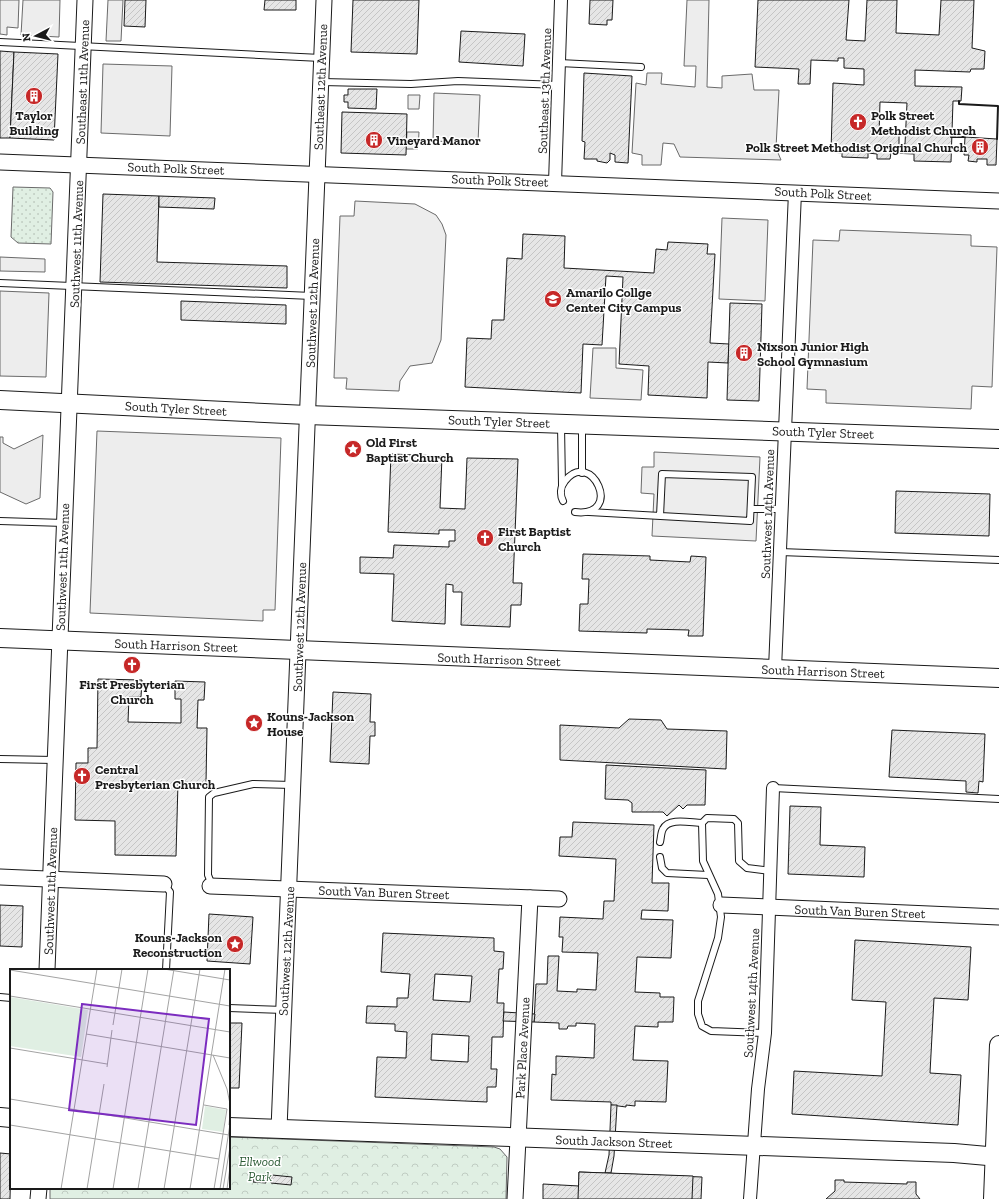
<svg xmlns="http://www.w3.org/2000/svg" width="999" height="1199" viewBox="0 0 999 1199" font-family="'Zilla Slab',serif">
  <defs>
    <pattern id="grass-dots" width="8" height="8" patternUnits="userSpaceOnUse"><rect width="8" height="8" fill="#e0efe3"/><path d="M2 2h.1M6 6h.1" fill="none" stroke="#c0ccc2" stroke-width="1.8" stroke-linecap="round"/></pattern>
    <pattern id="park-crowns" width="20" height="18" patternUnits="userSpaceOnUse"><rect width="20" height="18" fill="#e0efe3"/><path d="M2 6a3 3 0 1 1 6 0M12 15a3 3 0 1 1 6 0" fill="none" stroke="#c0ccc2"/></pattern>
    <pattern id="building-hatch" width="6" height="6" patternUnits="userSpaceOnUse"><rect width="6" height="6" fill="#e6e6e6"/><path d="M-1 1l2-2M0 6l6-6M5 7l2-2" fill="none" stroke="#c5c5c5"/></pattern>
  </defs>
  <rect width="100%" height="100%" fill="#fff"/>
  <!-- grass -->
  <path fill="url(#grass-dots)" stroke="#6a6a6a" d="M13,187l37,1 3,4 -2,52 -33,-1 -7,-6z"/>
  <!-- park -->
  <path fill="url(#park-crowns)" stroke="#6a6a6a" d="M229,1137l265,10 6,2 7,8 -1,42h-456v-11h179z"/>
  <!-- parking -->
  <g fill="#ededed" stroke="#6a6a6a">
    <path d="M0,0h19l-1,28 -11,-1v8l-7,-1z"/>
    <path d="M23,0h37l-1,37 -38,-2z"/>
    <path d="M108,0h15l-2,41h-15z"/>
    <path d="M687,0h22l-2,87 15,1v-12l30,-2 2,16h25l-3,58 5,12 -101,-3 -6,-13 -11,-1 -2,22h-19v-10l-10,-2 4,-70 10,2 1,-12h15l-1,11 34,3 1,-21h-12z"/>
    <path d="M103,64l69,2 -2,70 -69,-3z"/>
    <path d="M434,93l46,2 -2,48 -45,-2z"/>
    <path d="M408,95h12l-1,14h-11z"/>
    <path d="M407,132h12l-1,17h-12z"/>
    <path d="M355,201l60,3 21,11 6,9 4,11 -5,105 -9,23 -22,3 -10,15 -1,10 -53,-2 1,-11h-13l6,-162h14z"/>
    <path d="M722,218l46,2 -3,81 -46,-2z"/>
    <path d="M840,230l131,5v11l26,1 -5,140 -20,-1 -1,23 -145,-6v-13l-19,-1 6,-149 26,1z"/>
    <path d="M0,257l45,2v13l-45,-1z"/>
    <path d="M0,291l49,2 -3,84 -46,-1z"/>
    <path d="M593,348h23v20l27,2 -2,30 -51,-2z"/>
    <path d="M97,431l184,7 -6,172h-12v11l-173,-8z"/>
    <path d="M43,435l-3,63 -14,6 -26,-12v-55h3v6l11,6z"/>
    <path d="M654,452l106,5 -4,84 -104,-5 2,-42 -13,-1 1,-26h12z"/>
  </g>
  <!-- building -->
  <g fill="url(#building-hatch)" stroke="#1a1a1a" fill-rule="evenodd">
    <path d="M125,0h21l-1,27 -21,-1z"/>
    <path d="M265,0h31v10h-32z"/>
    <path d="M353,0h66l-2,54 -66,-2z"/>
    <path d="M590,0h23l-1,20h-5v5l-18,-1z"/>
    <path d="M758,0h91l-3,40 19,1 2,-41h30l-1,33 43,2 2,-35h33l-2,48 13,3 -1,18h-13l-1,3 -55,-2v16l47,1 -1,14h-8l-2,61 -37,-1v-7l-23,-1 -1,6h-13v-5l-9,-1v5l-26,-1v-4l-11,-1 2,-69 31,2v-16l-20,-1v-10h-6v3l-27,-1 -1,24h-12l1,-15 -44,-2zM880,102l27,1 -2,41h-6v-8l-3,-3 -17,2z"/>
    <path d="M461,31l64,3 -2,32 -64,-4z"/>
    <path d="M0,51l14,1 -4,86h-10z"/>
    <path d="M14,52l44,2 -4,86 -44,-2z"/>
    <path d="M584,73l48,3 -4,87 -13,-1v-7l-5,-2v7l-3,3 -10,-2v-2h-13l1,-17 -3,-1z"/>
    <path d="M348,89h29l-1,20 -28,-1v-6h-4v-7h4z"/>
    <path d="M342,112l65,2 -1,41 -65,-2z"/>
    <path d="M965,137l32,2 -1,26h-9v-6h-10v3l-9,-1 1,-6h-5z"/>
    <path d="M103,194l56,2 -2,66 130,4v22l-187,-6z"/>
    <path d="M159,196l56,2 -1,11 -55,-2z"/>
    <path d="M523,234l42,2 -1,32 90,5 2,-24 11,1 1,-8 40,2 -1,10h8l-5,89 19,1 -1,19 -20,-1 -1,36 -59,-3 1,-29 -30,-2 4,-87 -17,-1 -4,69 -19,-1 -2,49 -116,-6 2,-49 24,1 1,-19h12l3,-62 15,1z"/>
    <path d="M181,301l105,4v19l-105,-4z"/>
    <path d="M730,303l32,1 -3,97 -32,-1z"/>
    <path d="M391,454l51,2 -2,52 25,1 2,-51 51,1 -5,124h9l-1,22h-10l-1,22 -49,-2 1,-33h-9v-7l-7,-1 -1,40 -53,-3 2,-47 -34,-1v-16l33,1 1,-13 55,2v-6h6v-11h-16v4l-51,-2z"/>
    <path d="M896,491l94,3 -1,42 -94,-3z"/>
    <path d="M583,554l67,2v4l40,2 1,-6 15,1 -3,79h-15l1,-6 -42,-1v4l-68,-2 1,-27h8l1,-25h-7z"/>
    <path d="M98,679l44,1 -1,17h-12l-1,25 53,1v-24h-6v-18l30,1 -1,18h-6l-1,28h10l-1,55 -28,-1 -2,74 -61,-1v-34l-40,-1 1,-57h12v-15h9z"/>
    <path d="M333,692l38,2 -1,28h5v14h-5l-1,28 -39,-2z"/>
    <path d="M629,719l32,1 6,9 60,2 -1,38 -166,-9v-35l59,3z"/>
    <path d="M892,730l93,4 -2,48 -4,-1 -1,12 -12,-1v-11l-77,-4z"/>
    <path d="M606,765l100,5 -1,35h-18l-4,4 -4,-4 -12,11 -4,-4h-31v-9l-4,-3 -23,-1z"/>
    <path d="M790,806l31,1 -1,38 45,2 -1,30 -76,-3z"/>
    <path d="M573,822l81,3 -2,58h17l-1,28 -26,-1 -1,9 32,1 -2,38 -34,-1 -2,35 25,1v4h14l-1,25h-15v5l-23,-1 -2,34 35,1 -2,41 -31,-1v5l-9,-1v2l-15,-2v-3l-60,-2 1,-26 4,1v-19l38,2 1,-34 -19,-1v3h-8l-1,3h-8v-6l-25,-1 2,-38h11l1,-28h11l-2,35 20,1v-3l19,1 2,-37 -36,-1 1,-15h-4l1,-20 43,2 1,-18h10l2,-42 -57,-3 1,-19h12z"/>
    <path d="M0,905l23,1 -1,41 -22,-1z"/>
    <path d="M209,914l44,3 -3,47 -43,-3z"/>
    <path d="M383,933l111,5v13l10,1 -1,17h-4l-2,34h7l-1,34h-11l-1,32h6l-1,18h-9v15l-112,-5 2,-40 29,1 1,-26 -12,-1v-7l-29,-1 1,-17 30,1v-9h11l2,-24 -29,-2zM435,974l37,2 -2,26 -37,-2zM432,1034l37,2 -1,26 -37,-2z"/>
    <path d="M855,940l116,7 -3,53 -34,-2 -4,75 31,2 -3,50 -166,-11 2,-43 88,5 4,-74 -34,-2z"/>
    <path d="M504,1012l31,2 -1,8 -31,-1z"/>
    <path d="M229,1023h13l-3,65h-10z"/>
    <path d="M611,1105h6l-3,51 -3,17h-6l4,-18z"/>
    <path d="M0,1153l11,1 -1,45h-10z"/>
    <path d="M579,1172l123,5 -1,22h-158v-15l36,2z"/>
    <path d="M579,1172l114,4 -1,23h-114z"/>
    <path d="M254,1175l12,1v7l-13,-1z"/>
    <path d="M272,1175l20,2 -1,8 -20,-2z"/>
    <path d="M835,1180h9v2l63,2v-2h9v12l4,5h-94l9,-8z"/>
  </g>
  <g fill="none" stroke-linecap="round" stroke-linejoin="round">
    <defs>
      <g id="service">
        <path d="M0,42l321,16"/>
        <path d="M559,63l82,4"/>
        <path d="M322,82l89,2 47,-3 100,4"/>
        <path d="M0,283l312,13"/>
        <path d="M561,425l1,60"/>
        <path d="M582,473v-47"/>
        <path d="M563,501c-3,-6 -3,-14 2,-20 26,-34 60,37 10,31"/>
        <path d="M751,509h30"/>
        <path d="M589,512l161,9 2,-44 -90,-3 -2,42"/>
        <path d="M0,521l64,2"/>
        <path d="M780,552l219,8"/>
        <path d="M0,759l54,1"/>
        <path d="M773,788l226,11"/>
        <path d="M660,842c1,-4 1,-10 3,-13 6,-12 28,-6 39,-6"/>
        <path d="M660,857l2,11 5,5 41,2"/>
        <path d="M164,884l6,8 -4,78"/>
        <path d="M212,885l-4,-10 1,-78 5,-4 39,-9 39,1"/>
        <path d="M0,997l11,1"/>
        <path d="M229,1008l55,2"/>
        <path d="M765,1033l-54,-2 -9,-5 -4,-12v-13l20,-63 3,-21 -3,-23 -15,-33 -1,-38 5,-5 27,1 4,4 1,38 8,7 24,3"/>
      </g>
      <g id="minor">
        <path d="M555,183l6,-183"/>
        <path d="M775,669l20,-477"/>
        <path d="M750,1199l8,-110 7,-56 8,-245"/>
      </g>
      <g id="tertiary">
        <path d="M0,162l999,39"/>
        <path d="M0,877l164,7"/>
        <path d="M210,886l349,13"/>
        <path d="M721,905l278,12"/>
        <path d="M47,970l38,-970"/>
        <path d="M279,1129l45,-1129"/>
        <path d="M38,1199l1,-11"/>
        <path d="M515,1199l15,-301"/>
      </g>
      <g id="secondary">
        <path d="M0,400l307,15 692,24"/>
        <path d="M0,638l999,40"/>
        <path d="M0,1117l11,1"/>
        <path d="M229,1127l725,26 45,4"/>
        <path d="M993,1199l6,-154"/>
      </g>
    </defs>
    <!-- service casing -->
    <use href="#service" stroke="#1a1a1a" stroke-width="8"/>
    <!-- minor casing -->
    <use href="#minor" stroke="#1a1a1a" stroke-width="14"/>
    <!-- tertiary casing -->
    <use href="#tertiary" stroke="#1a1a1a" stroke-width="17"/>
    <!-- secondary casing -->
    <use href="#secondary" stroke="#1a1a1a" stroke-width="20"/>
    <!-- service -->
    <use href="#service" stroke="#fff" stroke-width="6"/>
    <!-- minor -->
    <use href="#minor" stroke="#fff" stroke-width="12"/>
    <!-- tertiary -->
    <use href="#tertiary" stroke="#fff" stroke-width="15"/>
    <!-- secondary -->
    <use href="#secondary" stroke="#fff" stroke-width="18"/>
    <!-- wall -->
    <g stroke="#1a1a1a" stroke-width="2">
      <path d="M959,101v3l39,2 -1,33"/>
      <path d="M951,137h14"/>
    </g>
  </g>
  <!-- icons -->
  <defs>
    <symbol id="building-disc" viewBox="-11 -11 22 22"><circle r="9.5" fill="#c62828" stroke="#fff"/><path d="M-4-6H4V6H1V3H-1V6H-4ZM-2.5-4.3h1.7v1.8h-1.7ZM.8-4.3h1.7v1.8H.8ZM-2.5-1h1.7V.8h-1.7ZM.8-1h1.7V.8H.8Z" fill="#fff"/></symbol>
    <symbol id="church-disc" viewBox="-11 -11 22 22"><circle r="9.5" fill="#c62828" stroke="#fff"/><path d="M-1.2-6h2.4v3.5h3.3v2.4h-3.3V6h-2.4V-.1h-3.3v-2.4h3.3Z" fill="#fff"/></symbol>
    <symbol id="university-disc" viewBox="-11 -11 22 22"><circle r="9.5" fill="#c62828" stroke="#fff"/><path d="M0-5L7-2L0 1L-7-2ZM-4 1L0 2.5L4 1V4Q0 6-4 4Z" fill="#fff"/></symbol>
    <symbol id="sight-disc" viewBox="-11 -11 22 22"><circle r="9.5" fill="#c62828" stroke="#fff"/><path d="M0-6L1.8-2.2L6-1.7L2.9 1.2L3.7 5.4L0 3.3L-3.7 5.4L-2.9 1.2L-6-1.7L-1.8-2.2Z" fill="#fff"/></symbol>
  </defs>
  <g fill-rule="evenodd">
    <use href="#building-disc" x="24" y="86" width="20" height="20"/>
    <use href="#church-disc" x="848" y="112" width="20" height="20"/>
    <use href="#building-disc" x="364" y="130" width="20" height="20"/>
    <use href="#building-disc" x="970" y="137" width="20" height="20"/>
    <use href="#university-disc" x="543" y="289" width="20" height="20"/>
    <use href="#building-disc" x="734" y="343" width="20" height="20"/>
    <use href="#sight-disc" x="343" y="439" width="20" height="20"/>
    <use href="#church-disc" x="475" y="528" width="20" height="20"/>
    <use href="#church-disc" x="122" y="655" width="20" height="20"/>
    <use href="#sight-disc" x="244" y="713" width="20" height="20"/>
    <use href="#church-disc" x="72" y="766" width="20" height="20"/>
    <use href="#sight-disc" x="225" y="934" width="20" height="20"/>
  </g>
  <g text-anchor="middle" stroke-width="3" stroke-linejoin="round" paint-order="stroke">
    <!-- street labels -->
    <g font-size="13" fill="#1a1a1a" stroke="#fff">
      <text transform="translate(82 82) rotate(-88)" y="5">Southeast 11th Avenue</text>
      <text transform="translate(320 87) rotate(-88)" y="5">Southeast 12th Avenue</text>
      <text transform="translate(544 91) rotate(-88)" y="5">Southeast 13th Avenue</text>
      <text transform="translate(176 168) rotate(2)" y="5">South Polk Street</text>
      <text transform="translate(500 180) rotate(2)" y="5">South Polk Street</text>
      <text transform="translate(823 193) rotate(3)" y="5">South Polk Street</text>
      <text transform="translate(76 244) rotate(-88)" y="5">Southwest 11th Avenue</text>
      <text transform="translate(312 303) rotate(-88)" y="5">Southwest 12th Avenue</text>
      <text transform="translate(176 408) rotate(3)" y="5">South Tyler Street</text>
      <text transform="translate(499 421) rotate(2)" y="5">South Tyler Street</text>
      <text transform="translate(823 432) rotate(2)" y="5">South Tyler Street</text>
      <text transform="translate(767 514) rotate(-88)" y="5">Southwest 14th Avenue</text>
      <text transform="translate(62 567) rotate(-88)" y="5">Southwest 11th Avenue</text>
      <text transform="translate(299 627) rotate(-88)" y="5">Southwest 12th Avenue</text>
      <text transform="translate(176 645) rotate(2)" y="5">South Harrison Street</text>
      <text transform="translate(499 659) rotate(2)" y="5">South Harrison Street</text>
      <text transform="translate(823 671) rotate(2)" y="5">South Harrison Street</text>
      <text transform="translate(50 891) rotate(-88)" y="5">Southwest 11th Avenue</text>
      <text transform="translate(384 892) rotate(2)" y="5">South Van Buren Street</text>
      <text transform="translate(860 911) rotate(2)" y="5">South Van Buren Street</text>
      <text transform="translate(286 951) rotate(-87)" y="5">Southwest 12th Avenue</text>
      <text transform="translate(751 993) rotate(-87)" y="5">Southwest 14th Avenue</text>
      <text transform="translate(522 1048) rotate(-87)" y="5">Park Place Avenue</text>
      <text transform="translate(614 1141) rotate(2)" y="5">South Jackson Street</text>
    </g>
    <!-- poi labels -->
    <g font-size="13" font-weight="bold" fill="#1a1a1a" stroke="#fff" text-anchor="start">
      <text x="34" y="120" text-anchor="middle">Taylor<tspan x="34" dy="15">Building</tspan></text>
      <text x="871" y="120">Polk Street<tspan x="871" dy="15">Methodist Church</tspan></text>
      <text x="387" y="145">Vineyard Manor</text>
      <text x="967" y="152" text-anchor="end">Polk Street Methodist Original Church</text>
      <text x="566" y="297">Amarilo Collge<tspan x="566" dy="15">Center City Campus</tspan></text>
      <text x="757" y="351">Nixson Junior High<tspan x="757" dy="15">School Gymnasium</tspan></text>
      <text x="366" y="447">Old First<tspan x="366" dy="15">Baptist Church</tspan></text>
      <text x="498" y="536">First Baptist<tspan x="498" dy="15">Church</tspan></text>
      <text x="132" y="689" text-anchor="middle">First Presbyterian<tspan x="132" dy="15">Church</tspan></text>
      <text x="267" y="721">Kouns-Jackson<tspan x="267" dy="15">House</tspan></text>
      <text x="95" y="774">Central<tspan x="95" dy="15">Presbyterian Church</tspan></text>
      <text x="222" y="942" text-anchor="end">Kouns-Jackson<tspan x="222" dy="15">Reconstruction</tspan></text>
    </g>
    <!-- park labels -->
    <g font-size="13" font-style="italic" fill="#2b5a34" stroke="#fff">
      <text x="260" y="1166">Ellwood<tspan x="260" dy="15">Park</tspan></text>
    </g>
  </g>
  <!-- overview -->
  <g transform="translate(10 969)">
    <rect width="220" height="220" fill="#fff"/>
    <path d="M0,28l78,13 -7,47 -71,-11zM195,137l21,4 -3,22 -21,-3z" fill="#e0efe3"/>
    <path fill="none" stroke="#a3a3a3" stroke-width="1" d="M154,0l66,11M0,1l220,36M0,27l220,36M103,56l9,-56M76,65l144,24M0,79l97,16M203,86l14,34 3,15M97,98l5,-37M0,130l219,36M194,136l23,4 -4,25M0,156l209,34M219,156l1,-12M51,220l36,-220M77,220l17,-105M103,220l35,-220M128,220l36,-220M154,220l36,-220M180,220l35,-220M204,220l9,-55M210,220l10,-65M213,220l7,-42M217,220l3,-22"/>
    <path fill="#7b2cbf" fill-opacity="0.15" stroke="#7b2cbf" stroke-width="2" d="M72,35l127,15 -13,106 -127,-15z"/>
    <rect width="220" height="220" fill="none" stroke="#1a1a1a" stroke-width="2"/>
  </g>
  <!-- north arrow -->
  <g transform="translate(36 36) rotate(263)" stroke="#ffffff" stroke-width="3" paint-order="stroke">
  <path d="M0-3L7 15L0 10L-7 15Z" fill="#1a1a1a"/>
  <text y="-6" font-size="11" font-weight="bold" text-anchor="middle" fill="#1a1a1a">N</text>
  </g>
</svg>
